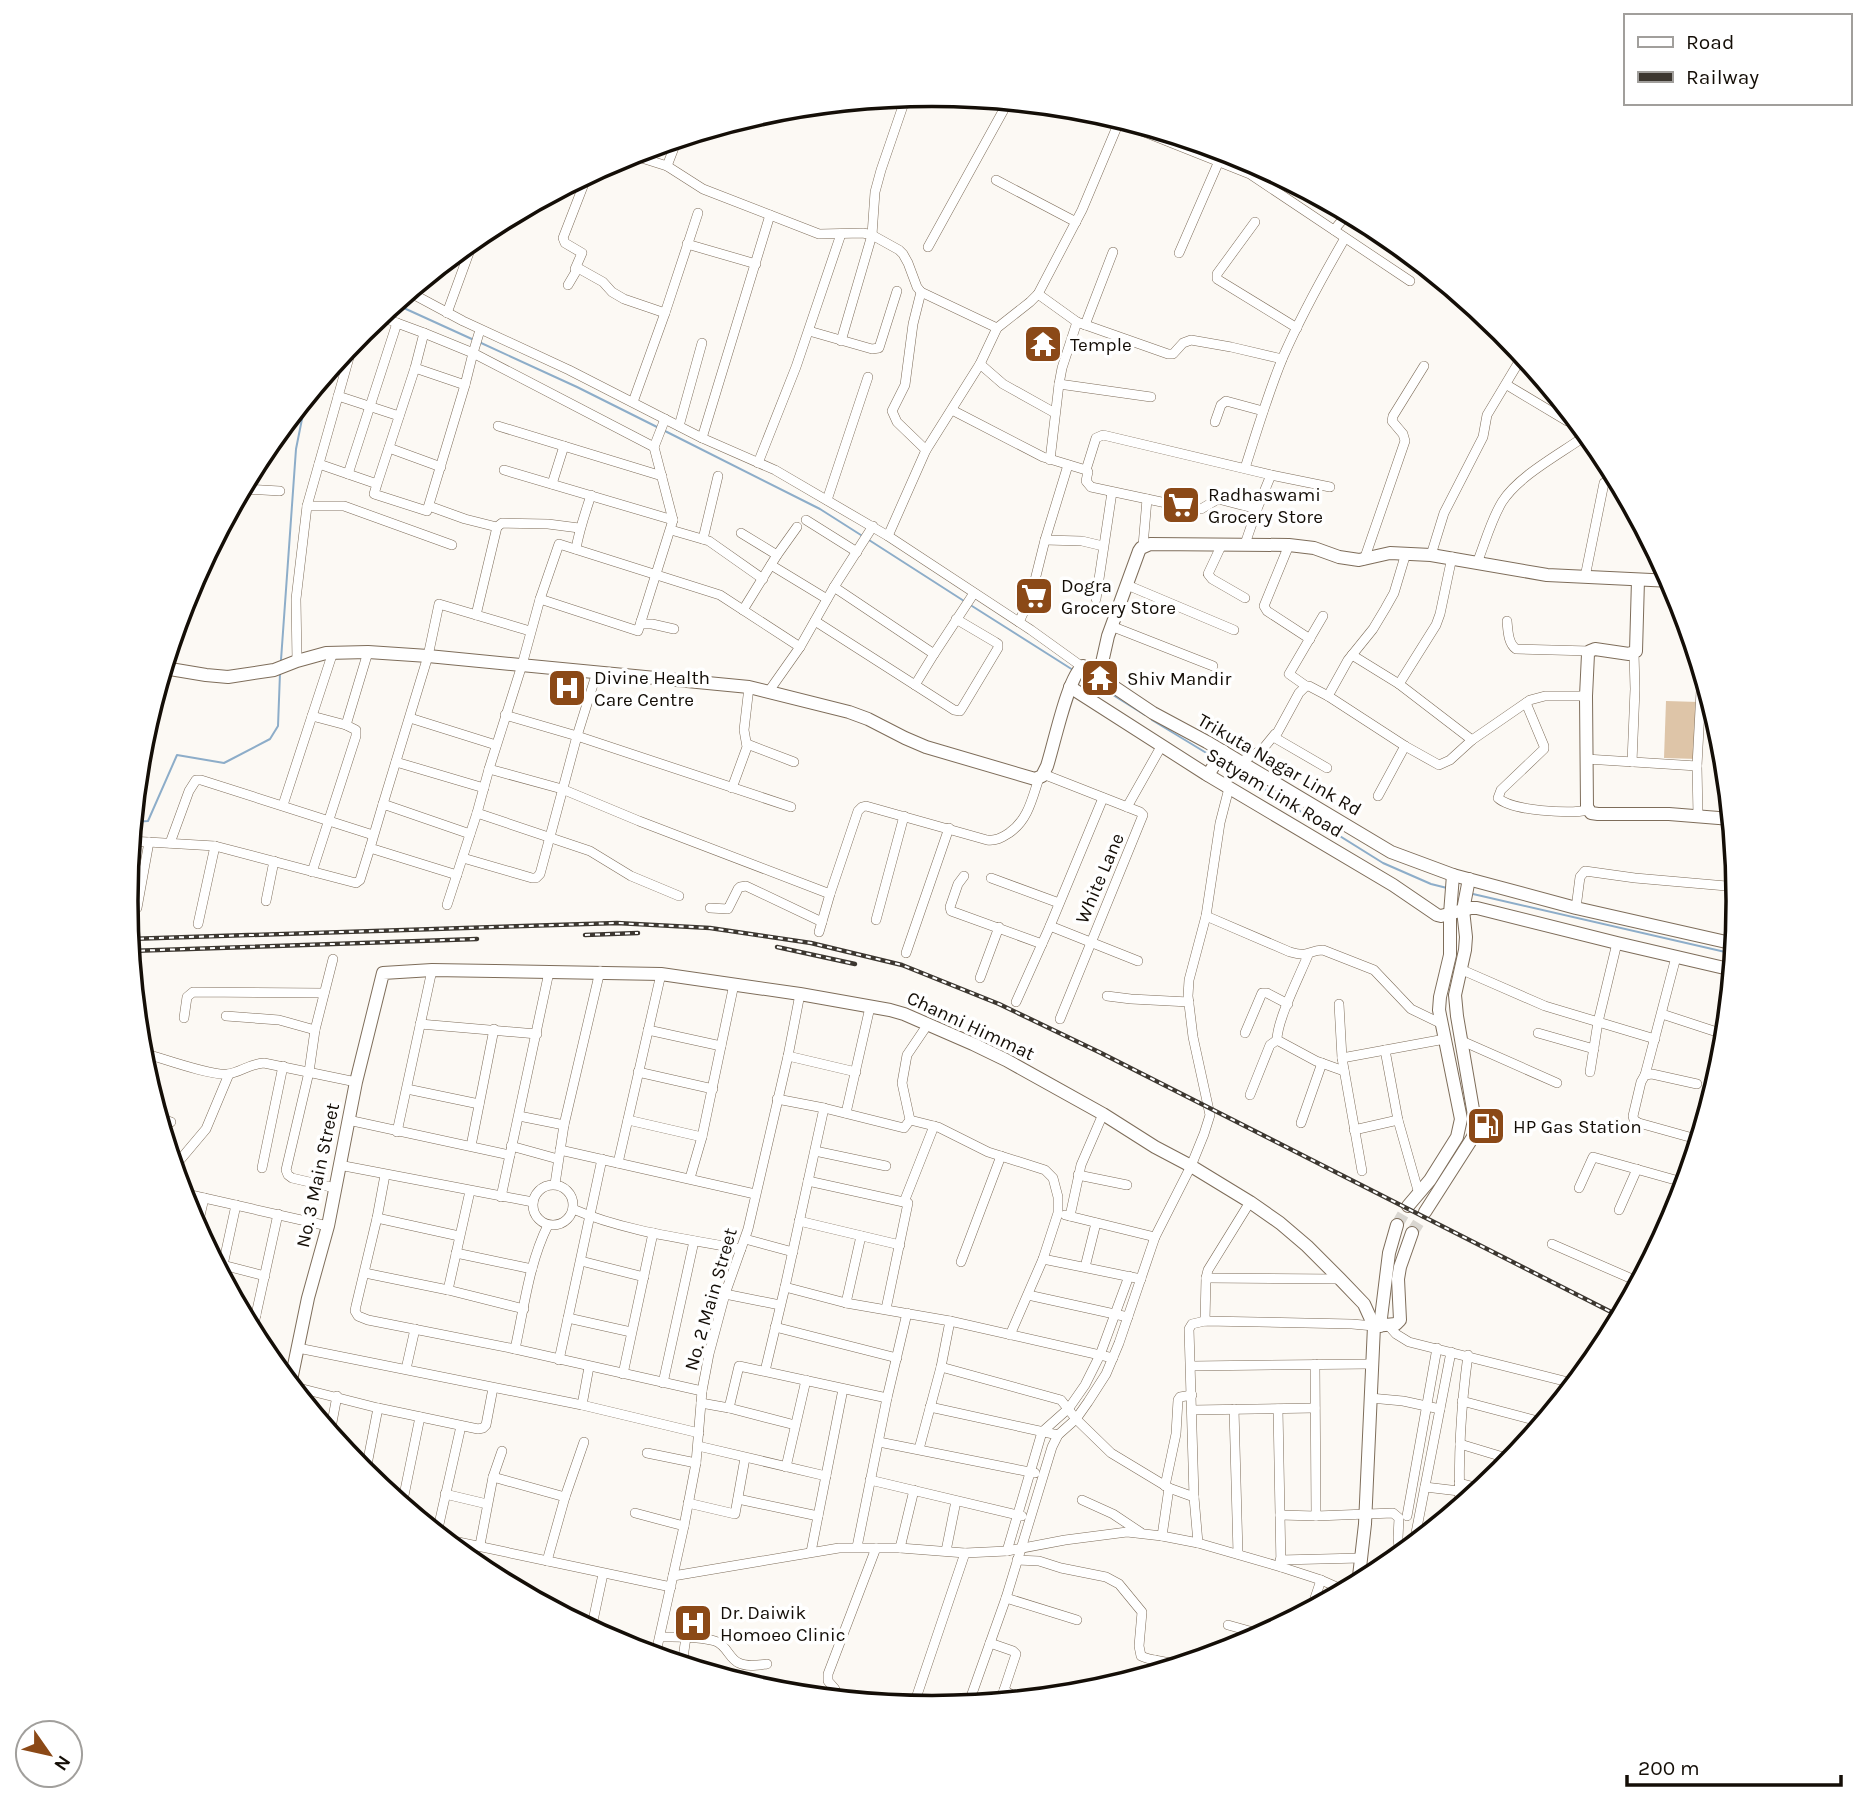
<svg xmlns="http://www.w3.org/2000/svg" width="1865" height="1803" viewBox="0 0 1865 1803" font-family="Karla,sans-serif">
  <rect width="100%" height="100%" fill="#fcf9f4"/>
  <!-- park -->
  <path fill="#dec5a8" d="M1666,701l33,1 -2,57 -33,-1z"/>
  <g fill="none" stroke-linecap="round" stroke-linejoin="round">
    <!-- stream -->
    <g stroke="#8dadc9" stroke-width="2">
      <path d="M395,304l79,36"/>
      <path d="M479,342l98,45 80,40"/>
      <path d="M665,431l155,78 44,28"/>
      <path d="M869,540l95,61"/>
      <path d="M972,606l101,64"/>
      <path d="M281,660l15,-211 10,-50"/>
      <path d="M1081,675l64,40"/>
      <path d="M1152,720l61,37"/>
      <path d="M1221,762l162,101 48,21 16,4"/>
      <path d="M133,822l15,-1 29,-66 47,8 46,-24 8,-13 2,-53"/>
      <path d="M1473,894l261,60"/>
    </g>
    <!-- secondary-tunnel -->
    <g stroke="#d9d6d0" stroke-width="12" stroke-dasharray="12 6" stroke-linecap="butt">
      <path d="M1397,1225l11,-19"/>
      <path d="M1412,1233l13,-21"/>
    </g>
    <defs>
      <g id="street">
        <path d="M1089,110l161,64 160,107"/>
        <path d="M629,154l38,12 36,23 116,45 44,-1 9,2 27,15 4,4 5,9 9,24 4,5 -8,32 -8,61 -13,26 5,11 29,28"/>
        <path d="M667,166l10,-26"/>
        <path d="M996,180l80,42"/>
        <path d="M1255,222l-38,52v5l80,49"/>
        <path d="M1334,230l14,-17"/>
        <path d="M687,244l69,20"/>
        <path d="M928,247l80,-145"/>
        <path d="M1179,253l40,-92"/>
        <path d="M575,269l7,-16 -17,-10 -2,-5 24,-62"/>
        <path d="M568,285l10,-17 25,14 9,10 12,7 41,14"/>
        <path d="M409,292l54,29 106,49 133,68 73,32 113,66 143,94 50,36"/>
        <path d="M921,292l76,36"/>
        <path d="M1038,294l39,28 91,32h5l10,-11 8,-3 40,7 51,12"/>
        <path d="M447,313l27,-74"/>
        <path d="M380,316l17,7"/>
        <path d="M1085,325l28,-73"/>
        <path d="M480,330l-7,23 181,94"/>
        <path d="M809,331l63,18 7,-1 18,-57"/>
        <path d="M841,341l31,-106 3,-43 6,-22 25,-73"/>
        <path d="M980,364l23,20 52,29"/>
        <path d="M415,368l50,17"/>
        <path d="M1059,384l3,-16 15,-46"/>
        <path d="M1507,385l60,36"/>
        <path d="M338,396l61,20"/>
        <path d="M633,402l32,-89 33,-100"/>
        <path d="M952,410l91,47 43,13 2,2 -2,9 5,6 103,22h7l17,-10 39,10"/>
        <path d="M665,419l-11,28 19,73 -35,111 -98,-32 -18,66 -33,104 73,20 77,32 191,73"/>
        <path d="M1215,422l6,-17 5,-4 37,10"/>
        <path d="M498,426l164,50"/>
        <path d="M679,426l23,-83"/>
        <path d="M702,438l68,-223"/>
        <path d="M389,448l52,19"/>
        <path d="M1050,460l9,-76 92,13"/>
        <path d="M758,463l38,-96 45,-133"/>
        <path d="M319,464l58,20 38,-116 9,-35 49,20 -8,32 -38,126 -53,-17 3,-10"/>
        <path d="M1245,468c12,-37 23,-75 38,-111 18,-41 40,-81 62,-119"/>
        <path d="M504,470l169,50"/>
        <path d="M1086,470l10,-32 7,-3 168,40 59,12"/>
        <path d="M348,474l49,-151 27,10"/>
        <path d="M552,484l12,-38"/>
        <path d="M243,489l37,2"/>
        <path d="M827,500l41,-123"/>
        <path d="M307,506h37l108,39"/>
        <path d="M429,506l36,13 32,8 -21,88"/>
        <path d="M806,520l51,32"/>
        <path d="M497,527l5,-4 46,1 31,4"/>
        <path d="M671,530l38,11 54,38"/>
        <path d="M741,533l36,22"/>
        <path d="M888,536l38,-86 54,-86 17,-36 33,-26 8,-8 44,-84 37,-88"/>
        <path d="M703,539l15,-63"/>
        <path d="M1045,540l37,1 21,5"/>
        <path d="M1222,544l-14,30 4,5 33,19"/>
        <path d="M1245,544l12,-35 14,-34"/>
        <path d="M1289,545l-25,61 3,5 43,28"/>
        <path d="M1143,546l4,-47"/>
        <path d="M576,549c3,-19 9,-35 15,-54"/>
        <path d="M1431,555l13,-42 39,-76 4,-22 36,-60"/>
        <path d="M1364,560l41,-119 -2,-7 -11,-13 1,-5 31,-50"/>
        <path d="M1477,563c8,-20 14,-43 25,-61 17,-27 60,-49 86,-68"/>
        <path d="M771,565l56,34"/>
        <path d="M1585,577l19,-94"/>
        <path d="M1127,585l107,45"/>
        <path d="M834,587l100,67 40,-61"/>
        <path d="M540,599l19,-55 161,51 80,52"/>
        <path d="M1096,599l16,-107"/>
        <path d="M743,610l34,-55 20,-28"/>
        <path d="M1323,616l-34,58 17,12h3l19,10 77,50 34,19 11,-5 22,-20 58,-40 15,-4h41"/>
        <path d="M641,621l3,3h8l22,5"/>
        <path d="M815,621l100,64 19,-31"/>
        <path d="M1507,621c1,10 1,22 9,28l74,2"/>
        <path d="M1019,622l12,-26 14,-56 23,-75"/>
        <path d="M1111,626l102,40"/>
        <path d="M1352,655l47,29 73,56"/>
        <path d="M297,661l-1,-62 11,-93 47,-166"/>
        <path d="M1399,684l37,-59 4,-11 12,-57"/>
        <path d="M915,685l39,25 6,1 2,-3 36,-60v-4l-3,-2 -39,-23"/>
        <path d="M1306,686l-7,7 -24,44 2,2 50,29"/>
        <path d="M769,691l31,-44 34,-60 39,-61"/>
        <path d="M1328,696l20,-36 25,-31 12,-20 9,-16 12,-40"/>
        <path d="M1526,703l18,43v3l-43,41 -3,8c14,13 71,16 91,12"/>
        <path d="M505,715l72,21 214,71"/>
        <path d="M312,716l21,-64"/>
        <path d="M410,718l86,27"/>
        <path d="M346,725l22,-73"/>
        <path d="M747,744l47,18"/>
        <path d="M1586,759l111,7"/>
        <path d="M396,762l88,26"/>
        <path d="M1240,762l22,-12 13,-16"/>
        <path d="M1632,762l3,-73 -1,-36"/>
        <path d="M1043,774l97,38 3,3 -83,204"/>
        <path d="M732,788l15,-41 -3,-17 5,-43"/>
        <path d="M1378,796l27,-50"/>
        <path d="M383,804l45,-148 11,-52 91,27"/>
        <path d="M283,805l29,-89 34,9 10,5v6l-44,136"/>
        <path d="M1127,807l35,-62"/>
        <path d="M477,813l113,38 41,25 48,20"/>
        <path d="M1698,816l-1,-50 5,-94"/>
        <path d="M131,841l84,5"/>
        <path d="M170,843l19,-52 7,-11h5l172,55"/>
        <path d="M463,858l69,20h4l4,-4 37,-138 20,-64"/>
        <path d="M457,875l-87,-27 13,-44 87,30"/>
        <path d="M964,876l-6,8 -8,23 1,4 91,33"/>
        <path d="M991,878l68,25"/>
        <path d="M266,901l8,-40"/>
        <path d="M447,905l30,-92 12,-44"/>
        <path d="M137,908l12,-66"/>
        <path d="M710,908l18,1 10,-20 2,-2 6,-1 76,36"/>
        <path d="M1576,908l4,-31 5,-6 50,7 103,9"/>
        <path d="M1206,916l84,36c20,6 18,-2 33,-2l51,20 37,39 31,15"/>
        <path d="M876,920l28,-104"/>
        <path d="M198,924l17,-78 141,37 4,-3 10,-32"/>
        <path d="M1050,926l88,35"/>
        <path d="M819,932l11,-38 28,-83 4,-4 4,-1 121,34c9,1 14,-2 22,-7 19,-13 23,-34 30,-55"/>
        <path d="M906,953l43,-125"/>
        <path d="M1308,955c-8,20 -31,65 -31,85l39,21 28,10"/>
        <path d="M333,959l-18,71 -6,42 -23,98 2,5 4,3 43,10"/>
        <path d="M1460,969l85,37 110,33"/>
        <path d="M980,978l19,-51"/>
        <path d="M1107,996l24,3 58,3"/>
        <path d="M1016,1002l34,-76 53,-128"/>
        <path d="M1339,1004l3,54 20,113"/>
        <path d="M1662,1014l64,21"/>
        <path d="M226,1016l53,4 36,10"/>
        <path d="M184,1018l3,-21 6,-5 131,1"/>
        <path d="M420,1024l117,10"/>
        <path d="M648,1030l73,16"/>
        <path d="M1245,1033l17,-40h5l21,11"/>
        <path d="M1538,1033l56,16"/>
        <path d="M1462,1041l95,42"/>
        <path d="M1385,1050l13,70 21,74"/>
        <path d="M140,1052c19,5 70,24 87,22 13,-1 21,-10 37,-11l92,19"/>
        <path d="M788,1056l68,16"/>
        <path d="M1342,1058l103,-19"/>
        <path d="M638,1072l75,17"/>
        <path d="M1590,1072l8,-50 19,-79"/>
        <path d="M1645,1075l31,-118"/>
        <path d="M1697,1084l-45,-10 -7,1 -4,7 -8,34 1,4 5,3 61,17"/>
        <path d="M407,1089l72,15"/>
        <path d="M1250,1095l20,-50 7,-5"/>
        <path d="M777,1099l47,9 -39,179 61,16 104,18 163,37"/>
        <path d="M824,1108l80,20 6,-8 -8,-37 5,-28 21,-31"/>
        <path d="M846,1113l24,-106"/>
        <path d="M519,1116l45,9"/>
        <path d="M159,1118l12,4"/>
        <path d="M348,1120l162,35"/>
        <path d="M628,1120l74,17"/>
        <path d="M910,1120l28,7 50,25 57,18 8,8 5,19v16l-15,46 -33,76"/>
        <path d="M1301,1123l21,-60"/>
        <path d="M1354,1130l44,-10"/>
        <path d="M397,1132l35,-162"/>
        <path d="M471,1146l23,-117"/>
        <path d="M511,1146l47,13"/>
        <path d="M560,1150l195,44"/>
        <path d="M815,1151l71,15"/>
        <path d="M169,1152l13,5"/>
        <path d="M618,1163l43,-189"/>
        <path d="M339,1165l194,37"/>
        <path d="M174,1167l32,-38 23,-55"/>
        <path d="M262,1168l21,-102"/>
        <path d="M385,1175l-8,43 -21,88 -1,5 3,5 10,4 147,29 187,42"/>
        <path d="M1078,1175l49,10"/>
        <path d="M690,1178l12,-41 32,-153"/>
        <path d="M808,1181l100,22 -22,106"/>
        <path d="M555,1184l9,-59 36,-154"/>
        <circle cx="553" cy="1205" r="20"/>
        <path d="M1579,1188l14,-31 93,26"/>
        <path d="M182,1193l146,33"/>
        <path d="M501,1197l48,-225"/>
        <path d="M904,1202l30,-76"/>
        <path d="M573,1209c50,22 114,30 168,40"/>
        <path d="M1619,1210l18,-41"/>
        <path d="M1065,1215l90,22"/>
        <path d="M1070,1216l11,-51 22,-51"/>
        <path d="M377,1218l82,18"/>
        <path d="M799,1221l101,24"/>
        <path d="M197,1229l7,-31"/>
        <path d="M745,1239l48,13"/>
        <path d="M1552,1244l87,38"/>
        <path d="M456,1253l76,16"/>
        <path d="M1043,1259l98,20"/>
        <path d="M581,1261l63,16"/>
        <path d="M961,1262l40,-106"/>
        <path d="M215,1263l50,13"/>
        <path d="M223,1265l13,-60"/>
        <path d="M1085,1267l11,-44"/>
        <path d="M365,1273l83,17 76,19"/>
        <path d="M1206,1278l134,1"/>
        <path d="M448,1290l22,-99"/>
        <path d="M725,1294l55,11"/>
        <path d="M1028,1295l100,22"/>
        <path d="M846,1303l15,-67"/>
        <path d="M242,1313l14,2"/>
        <path d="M568,1318l63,14"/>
        <path d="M1205,1321l1,-43 2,-8 42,-68"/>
        <path d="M1388,1325l8,9 13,8 167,42"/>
        <path d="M775,1327l122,31"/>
        <path d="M252,1333l26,-119"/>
        <path d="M298,1348l284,57 117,28"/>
        <path d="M515,1349c9,-41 14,-86 33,-124"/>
        <path d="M559,1360l43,-201"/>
        <path d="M273,1364l19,5"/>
        <path d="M1315,1364l1,152"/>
        <path d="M1191,1366l180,-2"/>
        <path d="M941,1367l120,33 15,19 35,34 58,35 25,9"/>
        <path d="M406,1369l9,-40"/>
        <path d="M765,1371l20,-84"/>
        <path d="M623,1374l30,-141"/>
        <path d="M663,1383l31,-142"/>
        <path d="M291,1386l87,22 100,21 5,-1 3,-3 7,-37"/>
        <path d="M1370,1398l33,3 37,8"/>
        <path d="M1462,1401l72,19"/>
        <path d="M701,1403l28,5 10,-42 148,32"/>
        <path d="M582,1405l7,-38"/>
        <path d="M930,1407l128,28"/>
        <path d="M729,1408l66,17"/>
        <path d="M1234,1409l4,145"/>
        <path d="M1278,1409l3,158"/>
        <path d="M1192,1410l123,-2"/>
        <path d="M330,1433l7,-37"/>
        <path d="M879,1442l156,31"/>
        <path d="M1460,1444l53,16"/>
        <path d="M698,1446l128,30"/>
        <path d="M919,1449l22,-82 9,-46"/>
        <path d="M647,1453l49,10"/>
        <path d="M786,1467l20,-87"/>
        <path d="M365,1475l13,-67"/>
        <path d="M493,1477l72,20 -18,64"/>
        <path d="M870,1480l152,36"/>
        <path d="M1459,1483l24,6"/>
        <path d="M1165,1486l11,-52 2,-34 2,-3 12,-2"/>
        <path d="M1425,1487l34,4"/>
        <path d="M445,1494l42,10"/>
        <path d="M565,1497l19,-55"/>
        <path d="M738,1499l80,17"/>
        <path d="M1082,1500l31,14 27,18"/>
        <path d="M688,1503l47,11 10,-56"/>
        <path d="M402,1505l18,-88"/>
        <path d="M1460,1508c-2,-51 1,-102 8,-153"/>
        <path d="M635,1513l49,13"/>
        <path d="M1280,1515l36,1 77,-3 6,5 -1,20 2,19"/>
        <path d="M1407,1516l30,-168"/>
        <path d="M437,1533l24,-107"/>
        <path d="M1162,1536l7,-48"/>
        <path d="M444,1539l227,48"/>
        <path d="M1198,1543l-4,-46 -5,-168 3,-5 13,-3 147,3 22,2"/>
        <path d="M1417,1543l-2,-5 36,-186"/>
        <path d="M480,1545l13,-68 9,-26"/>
        <path d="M857,1547l30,-149 20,-85"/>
        <path d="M900,1548l14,-58"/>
        <path d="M946,1551l10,-50"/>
        <path d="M1007,1551l35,-119 27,-24 16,-23 15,-30 29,-79"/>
        <path d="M811,1552l32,-163"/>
        <path d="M1017,1560l22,1 22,7 45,9 13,7 23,28 -3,34 2,10c12,6 26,4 38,10"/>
        <path d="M1280,1560l81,-2"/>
        <path d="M673,1576l166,-28h61l65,5 42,-2 58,-11 62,-8 35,4 36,7 83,24 40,13 25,11"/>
        <path d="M1006,1598l71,22"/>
        <path d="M1311,1610l10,-30"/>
        <path d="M1228,1625l36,10"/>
        <path d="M591,1630l12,-56"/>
        <path d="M660,1637c18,0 38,-1 55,4 12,4 14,18 24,22 8,4 19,2 28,1"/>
        <path d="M990,1643l23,8 3,3 -16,48"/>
        <path d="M655,1657l29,-131 12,-63 6,-72 7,-37 16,-60 23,-65 40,-173 12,-62"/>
        <path d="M1155,1660l1,13"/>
        <path d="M682,1665l4,-28"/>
        <path d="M1004,1690l16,10"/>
        <path d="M831,1699l4,-10 -7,-8v-7l48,-126"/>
        <path d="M968,1705l38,-107 46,-151 6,-12 18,-16 12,-17 18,-28 13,-31 36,-106 36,-71 13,-32 6,-19 -17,-78 -5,-41 1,-16 17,-64 14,-93 9,-35"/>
        <path d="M913,1707l52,-154"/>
      </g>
      <g id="secondary">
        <path d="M1638,580l-2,71 -7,3 -34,-5 -5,2 -2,3 -2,42 1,111 4,6 7,1h71l62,5"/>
        <path d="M164,668l42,7 22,2 46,-7 23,-9 29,-8 42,-1 60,4 321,31 100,25 19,7 37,19 21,9 109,32 7,-3 5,-10c7,-21 21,-90 36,-100l70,47 54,29 184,110 62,23 123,33 159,36"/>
        <path d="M1099,676l9,-40 31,-85 2,-3 9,-4 139,1 25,3 25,9 20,3 31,-7 41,2 116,20 125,6"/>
        <path d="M1070,687l136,87 187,111 44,30 4,1 30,-8h6l140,35 116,27"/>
        <path d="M1208,775l15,-24"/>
        <path d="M1408,1206l22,-26 27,-43 4,-18 -22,-109 1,-13 10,-42v-41l3,-39"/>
        <path d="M1425,1212l48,-75 3,-10 -19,-111 -2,-21 10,-45 1,-13 -3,-27 6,-31"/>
        <path d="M1374,1326l22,-2 4,-4 -2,-41 2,-12 12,-34"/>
        <path d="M1380,1326l9,-73 8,-28"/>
        <path d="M290,1385l18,-87 20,-72 28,-144 27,-109 49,-3 229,4 139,20 90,16 14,4 69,30 33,16 97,54 52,33 36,19 59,36 30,21 27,23 33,33 24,25 10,22 -9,198 -7,61"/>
      </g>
    </defs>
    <!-- street casing -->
    <use href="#street" stroke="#7e6d5a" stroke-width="10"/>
    <!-- secondary casing -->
    <use href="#secondary" stroke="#7e6d5a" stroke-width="14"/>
    <!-- street -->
    <use href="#street" stroke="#fff" stroke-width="9"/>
    <!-- secondary -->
    <use href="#secondary" stroke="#fff" stroke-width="12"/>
    <defs>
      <g id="rail">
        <path d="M585,935l53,-2"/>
        <path d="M129,939l488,-16 93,5 101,15 91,22 97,39 102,49 520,264"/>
        <path d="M777,947l78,17"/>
        <path d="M130,951l347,-12"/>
      </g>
    </defs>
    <!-- rail casing -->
    <use href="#rail" stroke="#3c3730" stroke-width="4.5"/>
    <!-- rail -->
    <use href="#rail" stroke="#fff" stroke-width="2" stroke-dasharray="5" stroke-linecap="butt"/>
  </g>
  <!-- icons -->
  <defs>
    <symbol id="temple-square" viewBox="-11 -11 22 22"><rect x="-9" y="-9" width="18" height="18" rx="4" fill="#8b4917" stroke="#fff"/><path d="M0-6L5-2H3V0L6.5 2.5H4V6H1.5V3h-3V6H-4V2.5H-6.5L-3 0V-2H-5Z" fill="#fff"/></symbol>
    <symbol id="supermarket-square" viewBox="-11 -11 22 22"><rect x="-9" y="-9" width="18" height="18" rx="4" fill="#8b4917" stroke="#fff"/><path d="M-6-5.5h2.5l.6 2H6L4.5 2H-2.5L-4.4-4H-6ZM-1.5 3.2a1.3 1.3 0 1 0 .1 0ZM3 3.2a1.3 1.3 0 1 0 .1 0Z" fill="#fff"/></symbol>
    <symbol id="hospital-square" viewBox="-11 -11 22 22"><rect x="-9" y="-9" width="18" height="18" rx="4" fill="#8b4917" stroke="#fff"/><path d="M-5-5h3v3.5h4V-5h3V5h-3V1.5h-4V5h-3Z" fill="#fff"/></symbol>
    <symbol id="fuel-square" viewBox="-11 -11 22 22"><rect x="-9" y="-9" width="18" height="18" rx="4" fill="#8b4917" stroke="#fff"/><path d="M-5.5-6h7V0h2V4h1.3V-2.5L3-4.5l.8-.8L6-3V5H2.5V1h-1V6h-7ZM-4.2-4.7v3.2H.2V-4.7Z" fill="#fff"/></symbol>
  </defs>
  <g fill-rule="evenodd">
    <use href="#temple-square" x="1021" y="322" width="44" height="44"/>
    <use href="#supermarket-square" x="1159" y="483" width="44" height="44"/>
    <use href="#supermarket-square" x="1012" y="574" width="44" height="44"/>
    <use href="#temple-square" x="1078" y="656" width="44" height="44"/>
    <use href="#hospital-square" x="545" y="666" width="44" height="44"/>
    <use href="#fuel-square" x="1464" y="1104" width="44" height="44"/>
    <use href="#hospital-square" x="671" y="1601" width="44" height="44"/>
  </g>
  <g text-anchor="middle" stroke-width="7" stroke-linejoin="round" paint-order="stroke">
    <!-- poi labels -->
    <g font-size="19" fill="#140e07" stroke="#fff" text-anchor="start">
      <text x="1070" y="351">Temple</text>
      <text x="1208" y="501">Radhaswami<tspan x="1208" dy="22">Grocery Store</tspan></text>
      <text x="1061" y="592">Dogra<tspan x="1061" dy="22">Grocery Store</tspan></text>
      <text x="594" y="684">Divine Health<tspan x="594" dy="22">Care Centre</tspan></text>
      <text x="1127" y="685">Shiv Mandir</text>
      <text x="1513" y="1133">HP Gas Station</text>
      <text x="720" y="1619">Dr. Daiwik<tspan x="720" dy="22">Homoeo Clinic</tspan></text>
    </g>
    <!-- street labels -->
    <g font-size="19" fill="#140e07" stroke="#fff">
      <text transform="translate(1280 764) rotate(30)" y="7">Trikuta Nagar Link Rd</text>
      <text transform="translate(1275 792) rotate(31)" y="7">Satyam Link Road</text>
      <text transform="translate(1099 878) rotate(-67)" y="7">White Lane</text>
      <text transform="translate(971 1025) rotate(25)" y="7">Channi Himmat</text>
      <text transform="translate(317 1175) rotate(-78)" y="7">No. 3 Main Street</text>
      <text transform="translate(710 1299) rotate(-74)" y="7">No. 2 Main Street</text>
    </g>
  </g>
  <!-- crop -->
  <path d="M0 0H1865V1803H0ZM138 901a794 794 0 1 1 1588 0a794 794 0 1 1-1588 0Z" fill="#fff" fill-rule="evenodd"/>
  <path fill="none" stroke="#140e07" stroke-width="3.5" d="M138 901a794 794 0 1 1 1588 0a794 794 0 1 1-1588 0Z"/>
  <!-- legend -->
  <rect x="1624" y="14" width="228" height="91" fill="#ffffff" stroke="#a19f9c" stroke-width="2"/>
  <rect x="1638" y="37" width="35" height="10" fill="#ffffff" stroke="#a19f9c" stroke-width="2"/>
  <text x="1686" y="49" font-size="21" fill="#140e07">Road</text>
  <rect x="1638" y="72" width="35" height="10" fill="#3c3730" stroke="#a19f9c" stroke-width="2"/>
  <text x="1686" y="84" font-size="21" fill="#140e07">Railway</text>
  <!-- north arrow -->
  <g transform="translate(49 1754) rotate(124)"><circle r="33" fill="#ffffff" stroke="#a19f9c" stroke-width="2"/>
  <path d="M0-5L12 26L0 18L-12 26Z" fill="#8b4917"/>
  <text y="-10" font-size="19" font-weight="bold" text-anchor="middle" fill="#140e07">N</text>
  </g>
  <!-- scale -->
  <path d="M1627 1775v10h214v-10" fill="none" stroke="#140e07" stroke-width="3.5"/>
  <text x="1638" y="1775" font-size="21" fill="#140e07" stroke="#ffffff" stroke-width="5" paint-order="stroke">200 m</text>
</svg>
